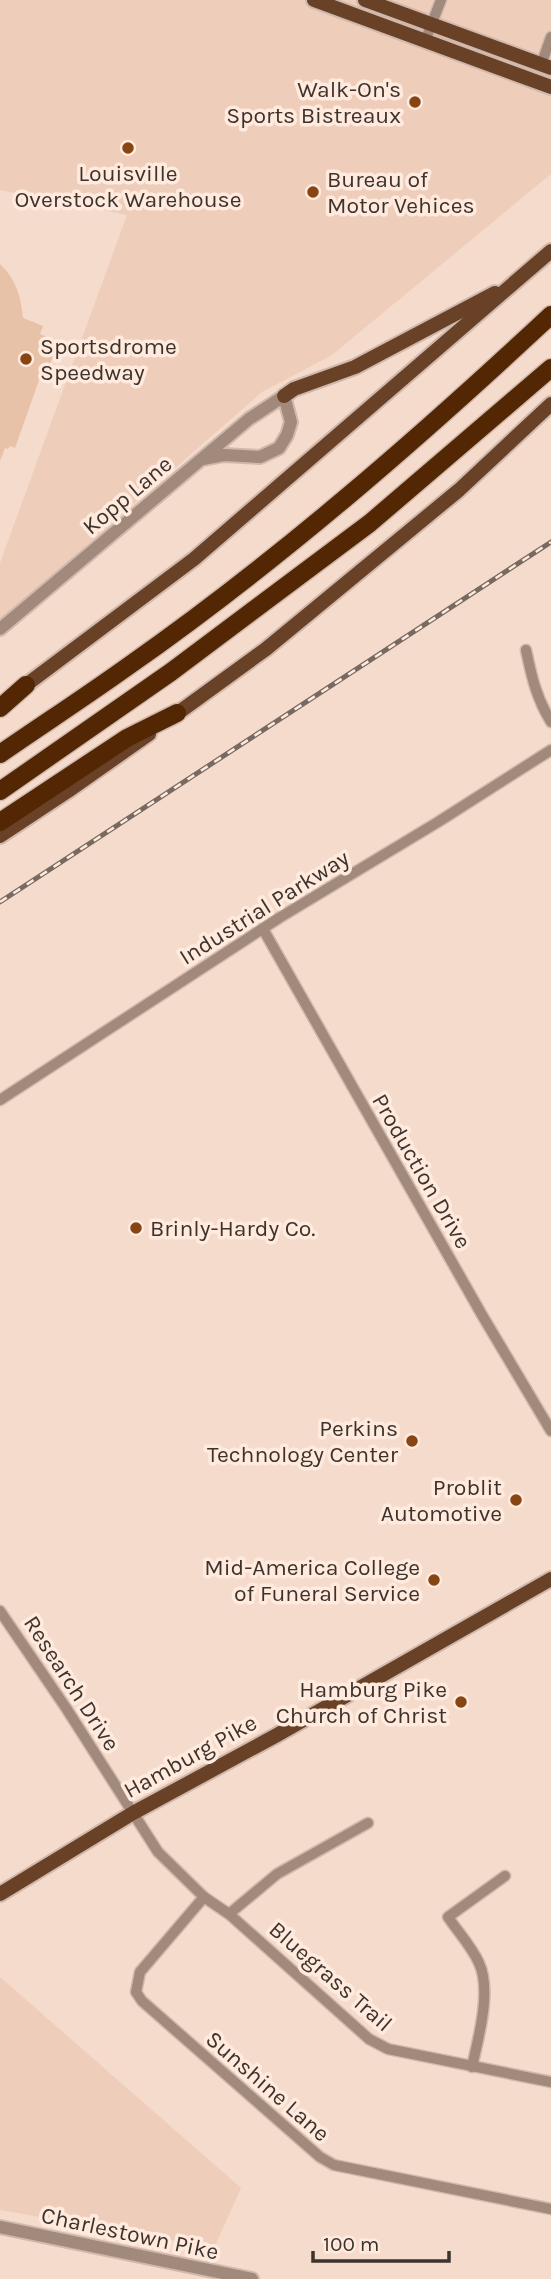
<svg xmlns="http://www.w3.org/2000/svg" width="551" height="2279" viewBox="0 0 551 2279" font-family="Karla,sans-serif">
  <rect width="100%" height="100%" fill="#f5dbcc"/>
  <!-- built -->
  <g fill="#eecdba">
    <path d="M0,0h551v174l-219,181 -70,37 -262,229v-58l127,-348 -127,-25z"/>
    <path d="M0,1977l241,211 -27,60 -214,-38z"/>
  </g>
  <!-- green -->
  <path fill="#e8c1a9" d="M0,264c16,15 21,33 23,54l20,8 -3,8 14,6 -3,7 4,4 -7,19 -5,-1 -28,79 -5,-2 -2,3 -3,-1 -5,13z"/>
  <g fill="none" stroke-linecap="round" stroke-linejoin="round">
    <defs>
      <g id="minor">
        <path d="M425,41l16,-41"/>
        <path d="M541,65l10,-28"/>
        <path d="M526,650c6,28 10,47 25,72"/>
        <path d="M263,929l219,386 69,116"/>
        <path d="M0,1100l279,-182 159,-96 113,-72"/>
        <path d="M0,1611l66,97 92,144 46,45 25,17 140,125 19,10 163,33"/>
        <path d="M204,1897l-64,75 -4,20 6,9 178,156 14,8 217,44"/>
        <path d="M229,1914l48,-40 91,-51"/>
        <path d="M472,2067c6,-28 20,-76 7,-104 -7,-16 -21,-31 -31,-46l57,-41"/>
      </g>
      <g id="tertiary">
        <path d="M0,629l249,-210 35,-23 7,26 -4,13 -8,13 -19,9 -36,-2 -21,4"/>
        <path d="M0,2227l252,52"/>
      </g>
      <g id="primary">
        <path d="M314,0l237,87"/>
        <path d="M365,0l186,68"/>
        <path d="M284,396l10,-7 61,-22 140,-74"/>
        <path d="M18,691l176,-132 357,-308"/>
        <path d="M171,718l95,-69 193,-159 92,-86"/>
        <path d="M0,836l68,-45 81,-57"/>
        <path d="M0,1894l133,-81 144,-78 274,-156"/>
      </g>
      <g id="motorway">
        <path d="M0,708l26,-23"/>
        <path d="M0,754c42,-29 85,-57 127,-87 150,-105 290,-227 424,-352"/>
        <path d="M0,791l171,-119 199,-149 181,-155"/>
        <path d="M0,822l127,-84 50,-25"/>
      </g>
    </defs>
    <!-- minor casing -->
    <use href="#minor" stroke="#d0b9ac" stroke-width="13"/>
    <!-- tertiary casing -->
    <use href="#tertiary" stroke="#d0b9ac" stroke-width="16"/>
    <!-- primary casing -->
    <use href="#primary" stroke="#d0b9ac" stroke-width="18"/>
    <!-- motorway casing -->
    <use href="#motorway" stroke="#d0b9ac" stroke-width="21"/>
    <!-- minor -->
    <use href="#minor" stroke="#a1897b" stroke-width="10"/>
    <!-- tertiary -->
    <use href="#tertiary" stroke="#a1897b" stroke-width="12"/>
    <!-- primary -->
    <use href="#primary" stroke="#694127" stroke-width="14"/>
    <!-- motorway -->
    <use href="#motorway" stroke="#542704" stroke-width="18"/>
    <defs>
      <path id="rail" d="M0,902l551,-360"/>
    </defs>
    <!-- rail casing -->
    <use href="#rail" stroke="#796a61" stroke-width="5"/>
    <!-- rail -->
    <use href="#rail" stroke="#ffeadd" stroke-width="2.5" stroke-dasharray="8" stroke-linecap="butt"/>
  </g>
  <!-- markers -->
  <g fill="#874513" stroke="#ffeadd" stroke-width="2.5">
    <circle cx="415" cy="102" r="7"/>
    <circle cx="128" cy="148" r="7"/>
    <circle cx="313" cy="192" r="7"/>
    <circle cx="26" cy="359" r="7"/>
    <circle cx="136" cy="1228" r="7"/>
    <circle cx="412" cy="1441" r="7"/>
    <circle cx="516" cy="1500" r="7"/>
    <circle cx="434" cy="1580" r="7"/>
    <circle cx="461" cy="1702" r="7"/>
  </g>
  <g text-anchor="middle" stroke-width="7" stroke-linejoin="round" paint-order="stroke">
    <!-- poi labels -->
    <g font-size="23" fill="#3d332d" stroke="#ffeadd" text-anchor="end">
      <text x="401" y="97">Walk-On's<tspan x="401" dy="26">Sports Bistreaux</tspan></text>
      <text x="128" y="181" text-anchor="middle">Louisville<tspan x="128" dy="26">Overstock Warehouse</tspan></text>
      <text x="327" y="187" text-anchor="start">Bureau of<tspan x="327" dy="26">Motor Vehices</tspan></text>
      <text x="40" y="354" text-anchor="start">Sportsdrome<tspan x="40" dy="26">Speedway</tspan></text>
      <text x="150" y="1236" text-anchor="start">Brinly-Hardy Co.</text>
      <text x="398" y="1436">Perkins<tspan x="398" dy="26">Technology Center</tspan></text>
      <text x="502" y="1495">Problit<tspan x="502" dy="26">Automotive</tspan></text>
      <text x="420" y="1575">Mid-America College<tspan x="420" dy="26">of Funeral Service</tspan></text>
      <text x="447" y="1697">Hamburg Pike<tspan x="447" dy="26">Church of Christ</tspan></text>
    </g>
    <!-- street labels -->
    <g font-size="23" fill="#3d332d" stroke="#ffeadd">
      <text transform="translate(127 495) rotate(-40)" y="8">Kopp Lane</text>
      <text transform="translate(264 907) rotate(-32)" y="8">Industrial Parkway</text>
      <text transform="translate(422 1171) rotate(60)" y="8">Production Drive</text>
      <text transform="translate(72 1683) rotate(57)" y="8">Research Drive</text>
      <text transform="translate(190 1756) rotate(-29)" y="8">Hamburg Pike</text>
      <text transform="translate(331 1976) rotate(41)" y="8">Bluegrass Trail</text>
      <text transform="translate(268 2086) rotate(41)" y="8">Sunshine Lane</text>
      <text transform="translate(130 2233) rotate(12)" y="8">Charlestown Pike</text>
    </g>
  </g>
  <!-- scale -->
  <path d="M313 2251v10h136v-10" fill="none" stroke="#3d332d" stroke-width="3.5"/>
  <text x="323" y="2251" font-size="21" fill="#3d332d" stroke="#ffeadd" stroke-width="5" paint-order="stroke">100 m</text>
</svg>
